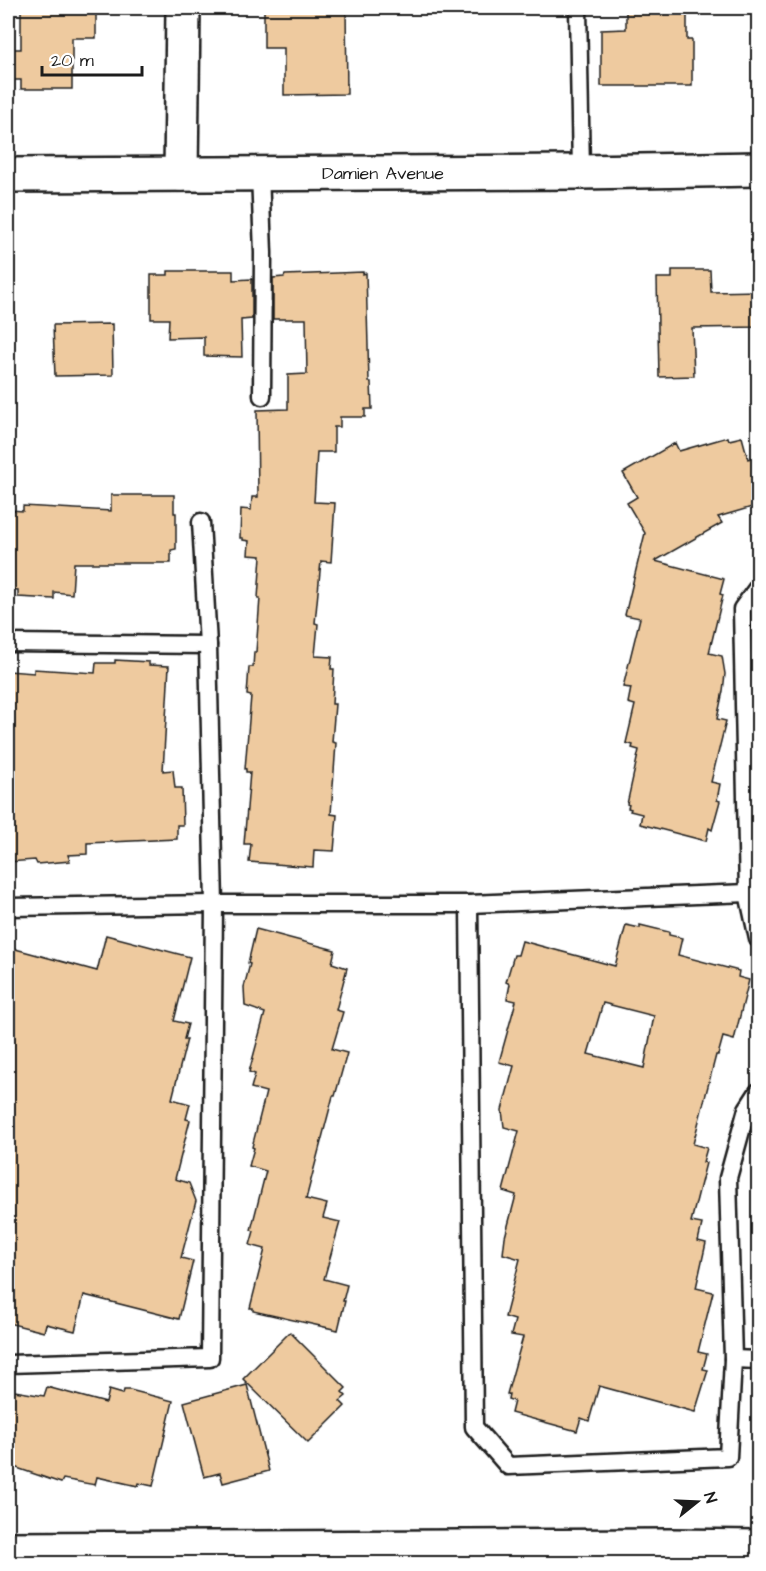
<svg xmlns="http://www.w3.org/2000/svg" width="766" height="1571" viewBox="0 0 766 1571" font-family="'Architects Daughter',sans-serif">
  <rect width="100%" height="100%" fill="#fff"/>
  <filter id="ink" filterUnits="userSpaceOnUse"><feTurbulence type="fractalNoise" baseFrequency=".0167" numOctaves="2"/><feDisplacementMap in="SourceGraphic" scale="12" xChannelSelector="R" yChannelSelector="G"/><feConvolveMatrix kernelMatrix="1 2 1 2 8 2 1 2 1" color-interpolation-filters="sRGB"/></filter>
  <g filter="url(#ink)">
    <!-- building -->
    <g fill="#eeca9f" stroke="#1c1c1c" stroke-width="1.5" fill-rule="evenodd">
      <path d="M21,8h75v30h-24v51h-51v-9h-13v-31h13z"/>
      <path d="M264,8h82l1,86 -63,1v-47h-20z"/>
      <path d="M626,8h61v32h5v46h-91v-56l25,-1z"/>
      <path d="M672,270h38l1,22 48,-1v36l-67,1 2,48 -35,1 -2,-99h15z"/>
      <path d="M168,271h65v9l19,-1v40l-11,1 1,37 -38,-1v-19l-36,1 1,-19h-18v-44h17z"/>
      <path d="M363,272v2l3,-1 3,109h2l1,27h-7v8h-25v10h-6v25h-17l-3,50 21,1 -4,59 -10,-1 -6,62 3,1 -3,32 17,1 -1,12h3l-2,35h3l-3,38 4,1 -5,71 6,1 -3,36 -20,-1 -1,17 -64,-5 2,-18h-7l6,-72h-4v-3h-1l6,-73 -4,-1 2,-28h4l1,-15h2l4,-54h-2l3,-42 -13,-1 1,-14 -6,-1v-2h-3l1,-29 10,1 1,-13h6l-1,-87 31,-1v-34l19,-1 -1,-55h-33v-41l11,-1 1,-2z"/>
      <path d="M112,324l1,51 -58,1 -2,-51z"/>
      <path d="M728,437l1,3 13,-3 6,22 11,-3v49l-41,12 4,6 -67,38 69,18 -4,15 3,1 -14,58 13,3 3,18 -2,17 -6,28 9,2 -15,61 9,2 -3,16 3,1 -8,29 -3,-2 -3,13 -66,-17 2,-10 -12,-3 1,-2 -3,-1 1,-3 -2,-1 12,-54 -7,-2 1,-3 -7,-2 9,-38 -7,-2 3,-15 -8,-1 17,-69 -15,-3 20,-82 -18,-30 10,-6 -14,-24 52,-30 4,8z"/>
      <path d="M111,495h63v18h2v36l-5,1v13h-97l-2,31 -18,-2v7l-36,-2v-7l-10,-1v-39l2,-40 13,1v-5l88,5z"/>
      <path d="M115,660l34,2v3l20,1 -6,105 10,-1 2,18h7l1,37h-6v14l-90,4v11l-19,1 2,6 -33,3 -2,-4 -27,2v-191l26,2v-4l61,4 1,-10h19z"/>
      <path d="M626,925l14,3v-3l29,7v3l13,3 -4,17 61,16 -1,6 11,3 -15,60 -11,-3 -5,18h-2l-23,89 14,4 -4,14 3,1 -15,59 11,2 -4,17 8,2 -10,45 17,4 -15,60 9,2 -4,15 5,1 -13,42 -96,-26 -10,35 -8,-3 -4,13 -66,-18 3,-12 -6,-2 1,-5h-2l16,-57 -12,-2 4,-15 -10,-3 15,-58 -17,-5 2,-17 11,-42 -13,-4 16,-60 -15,-4 -2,-17 12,-44 -15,-4 17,-61 -9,-2 3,-15 -4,-2 8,-27h4l4,-14 93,25zM603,1003l51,13 -10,52 -56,-14z"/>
      <path d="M256,929l79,21 -3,13 15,5 -11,42 7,2 -11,37 15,4 -12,43h-2l-27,103 21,5 -4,14 17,4 -16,57 23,6 -4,16h2l-7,29 -85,-19v-3h-3l15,-59 -15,-4 4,-14 -3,-1 15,-59 -17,-5 5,-18 -2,-1 14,-55 -15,-4 4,-14 -6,-2 16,-59 -20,-7 -1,-19 6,-23 -2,-1z"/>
      <path d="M106,935l84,22 -16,64 14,3 -4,15h3l-15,60 18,5 -4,15 4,1 -15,59 14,4 7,18 -15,57 12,3 -14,58 -95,-24 -9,36 -29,-7 -2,8 -36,-9v-376l89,24z"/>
      <path d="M290,1332l56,56 -4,4 4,4 -6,5 5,5 -37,37 -65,-64z"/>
      <path d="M247,1385l22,86 -46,12 -3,-10 -16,4 -20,-75z"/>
      <path d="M47,1387l59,16 3,-13 14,4 1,-4h6l43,11 -20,85 -14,-3 -1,3 -41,-9 -2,8 -32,-6 -2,4 -53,-18v-75l36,6z"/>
    </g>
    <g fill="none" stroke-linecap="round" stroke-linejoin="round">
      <defs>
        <g id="lane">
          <path d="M578,8l3,164"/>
          <path d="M260,173l3,80 -1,143"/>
          <path d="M758,587l-16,22 6,284 10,46"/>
          <path d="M8,643l200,2"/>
          <path d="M469,904l5,523 34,39 220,-9 5,-98 -5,-181 19,-69 11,-17"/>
          <path d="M8,907l206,-3h255l279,-11"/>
          <path d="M733,1359l25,1"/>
          <path d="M8,1364l202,-6 4,-454 -6,-259 -7,-123"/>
        </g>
        <g id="street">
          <path d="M181,174l2,-166"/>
          <path d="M8,1549l663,-3 87,1"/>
        </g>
        <path id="secondary" d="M8,175l573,-3 177,-3"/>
      </defs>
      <!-- lane casing -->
      <use href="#lane" stroke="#1c1c1c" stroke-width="21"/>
      <!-- street casing -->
      <use href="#street" stroke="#1c1c1c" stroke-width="38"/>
      <!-- secondary casing -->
      <use href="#secondary" stroke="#1c1c1c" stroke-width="38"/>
      <!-- lane -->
      <use href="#lane" stroke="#fff" stroke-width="16"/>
      <!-- street -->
      <use href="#street" stroke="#fff" stroke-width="33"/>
      <!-- secondary -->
      <use href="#secondary" stroke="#fff" stroke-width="33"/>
    </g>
  </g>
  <g text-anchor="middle" stroke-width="4.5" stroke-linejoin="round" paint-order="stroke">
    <!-- street labels -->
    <g font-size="18" fill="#1c1c1c" stroke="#fff">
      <text x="383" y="179">Damien Avenue</text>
    </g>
  </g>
  <!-- margin -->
  <rect width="766" height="1571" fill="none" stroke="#fff" stroke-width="30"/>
  <rect x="15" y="15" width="736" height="1541" fill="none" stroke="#1c1c1c" stroke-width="2" filter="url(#ink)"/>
  <!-- north arrow -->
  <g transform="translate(697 1502) rotate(72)" stroke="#ffffff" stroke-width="4.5" paint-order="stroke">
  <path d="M0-4.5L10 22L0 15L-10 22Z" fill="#1c1c1c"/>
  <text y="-9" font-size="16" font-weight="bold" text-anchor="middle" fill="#1c1c1c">N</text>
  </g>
  <!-- scale -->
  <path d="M42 66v9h100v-9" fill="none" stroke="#1c1c1c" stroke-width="3"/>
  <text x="51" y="66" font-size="18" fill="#1c1c1c" stroke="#ffffff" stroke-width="4.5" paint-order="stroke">20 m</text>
</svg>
